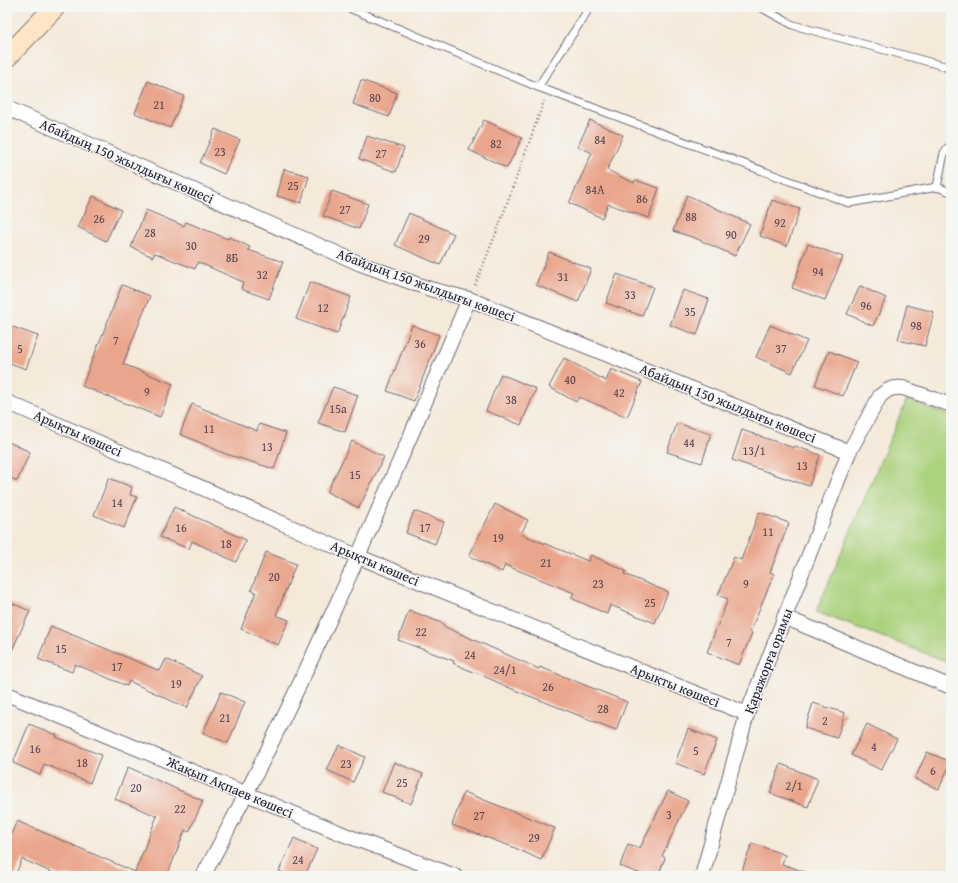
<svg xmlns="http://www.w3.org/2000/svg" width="958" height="883" viewBox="0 0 958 883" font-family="'Gentium Book Plus',serif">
  <rect width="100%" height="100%" fill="#f6f6f2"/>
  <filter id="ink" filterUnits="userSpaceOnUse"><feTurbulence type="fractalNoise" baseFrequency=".025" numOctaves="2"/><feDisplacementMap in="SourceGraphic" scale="8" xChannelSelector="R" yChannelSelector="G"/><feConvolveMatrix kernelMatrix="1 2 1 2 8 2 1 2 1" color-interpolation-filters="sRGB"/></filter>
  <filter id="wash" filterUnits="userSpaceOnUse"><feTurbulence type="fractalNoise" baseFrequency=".012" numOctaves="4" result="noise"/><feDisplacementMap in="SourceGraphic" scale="16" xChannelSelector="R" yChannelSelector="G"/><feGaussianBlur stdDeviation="0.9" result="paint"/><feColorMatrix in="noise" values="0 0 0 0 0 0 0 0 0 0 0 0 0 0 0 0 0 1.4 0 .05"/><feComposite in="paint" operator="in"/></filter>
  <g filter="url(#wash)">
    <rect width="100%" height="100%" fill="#f5eada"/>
    <!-- green -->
    <path fill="#abd27d" stroke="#667a5c" d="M907,399l44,17v247l-135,-51z"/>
    <g id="blocks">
      <!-- building -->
      <g fill="#eaa68c">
        <path d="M361,80l36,13 -8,24 -36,-13z"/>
        <path d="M148,81l36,15 -14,32 -35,-15z"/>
        <path d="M484,120l38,18 -15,30 -38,-18z"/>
        <path d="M590,120l33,15 -16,35 27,13 1,-3 24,8 -10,30 -41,-14 -6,14 -33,-15 23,-50 -14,-7z"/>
        <path d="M215,129l25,11 -16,34 -24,-11z"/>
        <path d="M367,136l37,12 -8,24 -37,-13z"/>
        <path d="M284,169l25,7 -8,27 -24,-7z"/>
        <path d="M332,191l36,13 -9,25 -36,-13z"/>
        <path d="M687,195l63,29 -15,32 -40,-18 -22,-7z"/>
        <path d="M93,196l28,14 -15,31 -28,-14z"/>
        <path d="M772,200l28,9 -13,37 -27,-10z"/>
        <path d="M146,210l38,16 2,-4 42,17 1,-2 21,10 -2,3 35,12 -14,37 -28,-10 2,-7 -45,-20 -3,7 -40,-16 -2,4 -22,-10z"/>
        <path d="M409,213l45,21 -14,31 -45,-20z"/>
        <path d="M808,244l35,13 -18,43 -33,-12z"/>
        <path d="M549,252l42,17 -13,33 -42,-17z"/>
        <path d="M617,274l36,13 -11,29 -36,-13z"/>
        <path d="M310,282l41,15 -14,37 -41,-15z"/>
        <path d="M122,285l28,11 -27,68 50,20 -13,33 -78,-31z"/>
        <path d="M860,286l26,12 -13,28 -26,-12z"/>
        <path d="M683,290l26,9 -12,36 -27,-10z"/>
        <path d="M907,305l27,7 -9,34 -27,-6z"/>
        <path d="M7,325l31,11 -12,33 -19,-7z"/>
        <path d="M412,325l27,10 -25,66 -27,-10z"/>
        <path d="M770,325l37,16 -15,32 -36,-16z"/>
        <path d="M829,351l28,11 -14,34 -28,-11z"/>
        <path d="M564,358l42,23 5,-12 31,13 -15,35 -48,-20 -3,5 -27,-15z"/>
        <path d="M501,374l35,15 -15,36 -35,-14z"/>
        <path d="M333,387l25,8 -13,37 -27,-9z"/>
        <path d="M192,404l65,27 2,-7 27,9 -12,36 -48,-15 -46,-20z"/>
        <path d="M677,423l34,11 -9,29 -35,-11z"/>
        <path d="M742,430l52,18 1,-2 25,9 -11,31 -77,-26z"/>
        <path d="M7,441l23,11 -13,29 -10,-5z"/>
        <path d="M352,441l32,16 -25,51 -32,-16z"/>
        <path d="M109,478l23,9 -2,8 7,2 -13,31 -30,-13z"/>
        <path d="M495,504l33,16 -7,14 67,27 3,-6 35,16 -2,3 44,18 -13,31 -45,-18 -3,9 -36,-16 3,-5 -69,-28 -3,7 -33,-16z"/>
        <path d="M174,507l72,33 -10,22 -44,-21 -3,8 -29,-12z"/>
        <path d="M414,511l30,11 -9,22 -29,-11z"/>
        <path d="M759,512l30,11 -19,49 4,2 -24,58 2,1 -13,32 -32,-13 21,-53 -10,-4 16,-38 7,3z"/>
        <path d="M266,552l30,12 -20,51 13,5 -11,25 -37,-16 15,-37 -5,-2z"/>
        <path d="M7,601l23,10 -23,50z"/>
        <path d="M409,610l35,14 -1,2 96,43 1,-2 87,35 -11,28 -104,-41 -37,-17v1l-22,-10 1,-2 -56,-21z"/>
        <path d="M51,626l109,45 6,-12 36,17 -15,32 -58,-27 -2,5 -52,-22 -3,8 -34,-13z"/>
        <path d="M221,692l24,10 -17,41 -25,-10z"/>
        <path d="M813,703l32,10 -8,25 -32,-10z"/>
        <path d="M29,724l28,11 -1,2 45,18 -11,28 -46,-19 -4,11 -27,-12z"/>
        <path d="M867,724l30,15 -16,31 -30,-15z"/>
        <path d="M688,729l29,11 -13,34 -29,-11z"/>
        <path d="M339,745l26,12 -12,25 -26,-12z"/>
        <path d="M927,752l24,10 -12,27 -24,-10z"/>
        <path d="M394,762l29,12 -12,30 -29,-12z"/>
        <path d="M781,764l37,15 -10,28 -38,-14z"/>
        <path d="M128,767l75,34 -14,31 -4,-2 -18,46h-107l-38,-17 -7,17h-8v-33l10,-22 118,51 22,-56 -42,-17z"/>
        <path d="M668,791l20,10 -26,55 3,2 -7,18h-12l-26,-10 8,-22 12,4z"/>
        <path d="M464,792l91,36 -14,32 -28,-13 -61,-22z"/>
        <path d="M294,838l23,11 -12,27h-14l-12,-5z"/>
        <path d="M752,843l33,12 -3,9 29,10v2h-71z"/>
      </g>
    </g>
  </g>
  <g filter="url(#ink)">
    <use href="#blocks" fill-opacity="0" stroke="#6c6873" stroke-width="1"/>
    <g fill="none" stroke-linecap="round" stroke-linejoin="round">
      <defs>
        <g id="lane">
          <path d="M347,7l191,80 52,-80"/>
          <path d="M760,7l33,18 151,41 7,4"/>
          <path d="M538,87l311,116 88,-16 14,5"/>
          <path d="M937,187l7,-34 7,-9"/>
        </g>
        <g id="street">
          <path d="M7,108l354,156 69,25 39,10 380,153"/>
          <path d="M7,402l352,155 388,157"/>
          <path d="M784,617l167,70"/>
          <path d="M7,694l338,141 110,41"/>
          <path d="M203,876c101,-187 183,-382 266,-577"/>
          <path d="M702,876l45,-162 102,-262 31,-56c8,-7 13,-9 23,-8l48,17"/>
        </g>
        <path id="secondary" d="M7,57l48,-50"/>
      </defs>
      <!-- lane casing -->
      <use href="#lane" stroke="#6c6873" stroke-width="9"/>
      <!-- street casing -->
      <use href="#street" stroke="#6c6873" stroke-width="16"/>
      <!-- secondary casing -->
      <use href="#secondary" stroke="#6c6873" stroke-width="22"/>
      <!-- path -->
      <path stroke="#6c6873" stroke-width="2.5" stroke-dasharray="1 3" stroke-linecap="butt" d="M475,285l25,-62 44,-122"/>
      <!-- lane -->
      <use href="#lane" stroke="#fff" stroke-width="7"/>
      <!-- street -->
      <use href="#street" stroke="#fff" stroke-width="14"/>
      <!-- secondary -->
      <use href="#secondary" stroke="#fde5c5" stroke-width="20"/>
    </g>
  </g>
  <g text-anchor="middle" stroke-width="3" stroke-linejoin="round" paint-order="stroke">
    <!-- number labels -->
    <g font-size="12" fill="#54434f">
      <text x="375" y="102">80</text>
      <text x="159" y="109">21</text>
      <text x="600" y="144">84</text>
      <text x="496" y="148">82</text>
      <text x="220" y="156">23</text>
      <text x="381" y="158">27</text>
      <text x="293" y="190">25</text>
      <text x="595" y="194">84А</text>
      <text x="642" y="203">86</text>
      <text x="345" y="214">27</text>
      <text x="691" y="221">88</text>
      <text x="99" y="223">26</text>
      <text x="780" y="227">92</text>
      <text x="150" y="237">28</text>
      <text x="731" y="239">90</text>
      <text x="424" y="243">29</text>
      <text x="191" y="250">30</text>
      <text x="232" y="262">8Б</text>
      <text x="818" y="276">94</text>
      <text x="262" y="279">32</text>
      <text x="563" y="281">31</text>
      <text x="630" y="299">33</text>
      <text x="866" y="310">96</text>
      <text x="323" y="312">12</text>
      <text x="690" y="316">35</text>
      <text x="916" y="330">98</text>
      <text x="116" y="345">7</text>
      <text x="420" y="348">36</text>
      <text x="20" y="353">5</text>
      <text x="781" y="353">37</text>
      <text x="570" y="384">40</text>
      <text x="147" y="396">9</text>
      <text x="619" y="397">42</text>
      <text x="511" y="404">38</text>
      <text x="338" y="413">15а</text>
      <text x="209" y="433">11</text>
      <text x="689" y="447">44</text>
      <text x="267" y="451">13</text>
      <text x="754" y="455">13/1</text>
      <text x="802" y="470">13</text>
      <text x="355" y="479">15</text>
      <text x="117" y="507">14</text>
      <text x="181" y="532">16</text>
      <text x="425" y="532">17</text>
      <text x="768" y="536">11</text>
      <text x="498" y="542">19</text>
      <text x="226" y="548">18</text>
      <text x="546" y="567">21</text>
      <text x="274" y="581">20</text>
      <text x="598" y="588">23</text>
      <text x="746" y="588">9</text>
      <text x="650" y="607">25</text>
      <text x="421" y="636">22</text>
      <text x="729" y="647">7</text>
      <text x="61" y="653">15</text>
      <text x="470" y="659">24</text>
      <text x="117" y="671">17</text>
      <text x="505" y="674">24/1</text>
      <text x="176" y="688">19</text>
      <text x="548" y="691">26</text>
      <text x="603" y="713">28</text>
      <text x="225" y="722">21</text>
      <text x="825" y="725">2</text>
      <text x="874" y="751">4</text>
      <text x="35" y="753">16</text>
      <text x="696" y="755">5</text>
      <text x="82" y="767">18</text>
      <text x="346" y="768">23</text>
      <text x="933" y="775">6</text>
      <text x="402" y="787">25</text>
      <text x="794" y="790">2/1</text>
      <text x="136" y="792">20</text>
      <text x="180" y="813">22</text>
      <text x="669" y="819">3</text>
      <text x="479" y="820">27</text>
      <text x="534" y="842">29</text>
      <text x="298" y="864">24</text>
    </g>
    <!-- street labels -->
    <g font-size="14" fill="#22223b" stroke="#f6f6f2">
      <text transform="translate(127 161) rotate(24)" y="5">Абайдың 150 жылдығы көшесі</text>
      <text transform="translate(426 285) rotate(20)" y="5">Абайдың 150 жылдығы көшесі</text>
      <text transform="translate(728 403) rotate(22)" y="5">Абайдың 150 жылдығы көшесі</text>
      <text transform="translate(78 433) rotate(24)" y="5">Арықты көшесі</text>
      <text transform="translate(375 563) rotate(23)" y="5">Арықты көшесі</text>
      <text transform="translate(768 661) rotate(-69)" y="5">Қаражорға орамы</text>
      <text transform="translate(675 685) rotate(22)" y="5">Арықты көшесі</text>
      <text transform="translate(230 787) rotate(23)" y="5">Жақып Ақпаев көшесі</text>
    </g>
  </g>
  <!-- margin -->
  <rect width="958" height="883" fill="none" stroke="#f6f6f2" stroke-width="24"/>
</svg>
